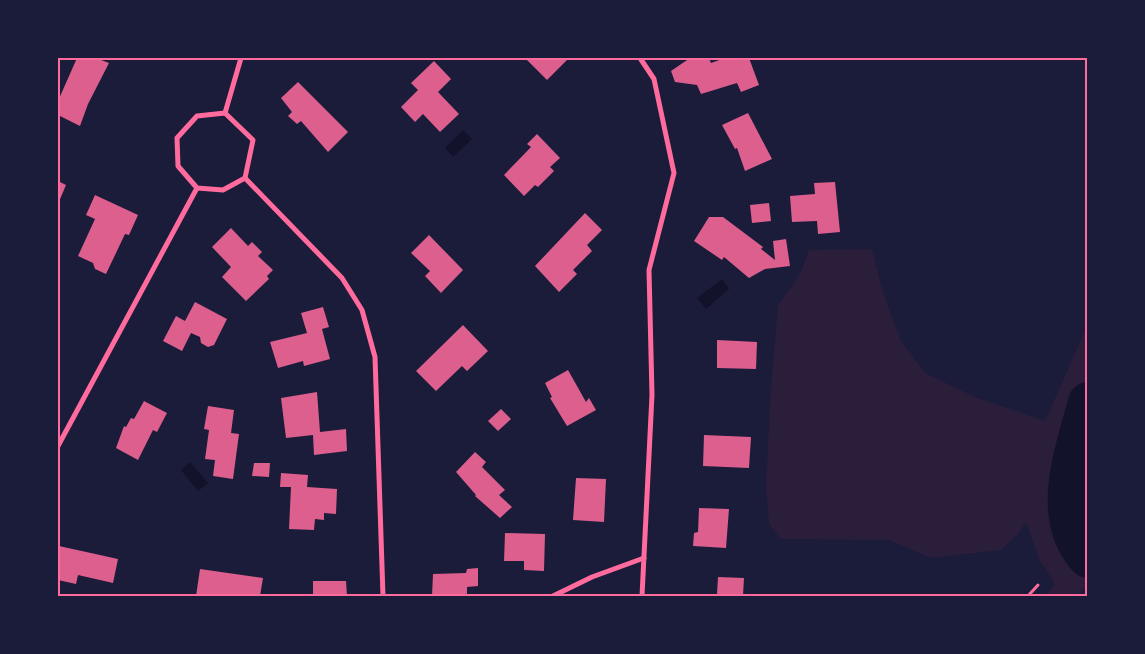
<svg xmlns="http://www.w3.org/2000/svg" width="1145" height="654" viewBox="0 0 1145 654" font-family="'PT Sans',sans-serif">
  <rect width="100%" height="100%" fill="#1b1b3a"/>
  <!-- green -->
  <g fill="#2a1e3b">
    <path d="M872,249l11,43 17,47 25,34 50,24 70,24 42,-95v54l-24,66 -7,62 5,34 26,37v5l-10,12h-32l10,-12 -16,-25 -13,-37 -9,13 -16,15 -70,8 -42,-18 -108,-1 -12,-15 -3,-39 5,-99 7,-81 22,-31 9,-24z"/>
    <path d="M1087,454l1,81h-1c-18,-24 -8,-55 0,-81z"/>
  </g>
  <!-- water -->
  <g fill="#12122b">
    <path d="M463,130l9,9 -19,18 -8,-9z"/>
    <path d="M722,279l7,10 -23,20 -9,-11z"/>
    <path d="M190,462l18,21 -10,8 -17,-21z"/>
  </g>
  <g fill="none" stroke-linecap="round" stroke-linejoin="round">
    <!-- river -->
    <path stroke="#12122b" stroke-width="40" d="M1088,402c-12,48 -39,113 0,156"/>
  </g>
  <!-- building -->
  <g fill="#dd5f8e">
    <path d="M77,58h19l13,5 -21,41 -8,22 -22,-11v-14z"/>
    <path d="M525,58h44l-22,22z"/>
    <path d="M690,58h19l2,5 14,-5h24l10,27 -18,7 -4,-9 -36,11 -4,-9 -22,-3 -4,-11z"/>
    <path d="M434,61l17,18 -13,13 21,22 -19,18 -17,-18 -8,8 -14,-15 17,-17 -7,-7z"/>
    <path d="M298,82l50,50 -20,20 -27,-31 -4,3 -9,-8 4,-4 -11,-14z"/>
    <path d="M748,113l24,46 -27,12 -8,-23 -2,1 -13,-24z"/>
    <path d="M537,134l23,24 -10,9 4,4 -16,16 -3,-2 -11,11 -20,-21 27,-28 -4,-3z"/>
    <path d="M58,181l8,4 -8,19z"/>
    <path d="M835,182l5,50 -22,2 -1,-13 -25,1 -2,-26 25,-2 -1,-11z"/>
    <path d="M95,195l43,20 -9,20 -4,-1 -19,40 -11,-5 -2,-6 -15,-7 17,-37 -9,-4z"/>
    <path d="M769,203l2,18 -19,2 -2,-18z"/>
    <path d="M585,213l17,17 -15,15 5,6 -19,19 4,4 -18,18 -24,-26z"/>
    <path d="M709,217h14l40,30 -2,2 14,11 -2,-19 13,-2 4,27 -25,3 -16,9 -25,-21 -2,3 -28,-19z"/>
    <path d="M231,228l17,18 4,-4 10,10 -4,4 15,14 -6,6 2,3 -23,22 -24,-24 9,-10 -19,-20z"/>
    <path d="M429,235l34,35 -22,23 -16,-17 5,-5 -19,-18z"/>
    <path d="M195,302l32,17 -13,26 -6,2 -7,-4 -1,-6 -9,-4 -9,18 -19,-10 13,-25 9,5z"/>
    <path d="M323,307l6,20 -7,2 8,30 -26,7 -1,-5 -25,7 -8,-26 37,-9 -6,-20z"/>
    <path d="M463,325l25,26 -21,20 -5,-5 -26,25 -20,-20z"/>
    <path d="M717,340l40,2 -1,27 -39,-1z"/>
    <path d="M568,370l18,32 3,-4 7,12 -29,16 -17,-28 2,-1 -7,-14z"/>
    <path d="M317,392l3,40 26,-3 1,22 -33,4 -1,-20 -27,3 -5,-40z"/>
    <path d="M144,401l23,12 -10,19 -4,-2 -15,30 -22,-12 8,-22 2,1 5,-9 3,1z"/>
    <path d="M208,406l26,4 -3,23 8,1 -6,45 -20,-3 2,-16 -10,-1 4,-29 -5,-1z"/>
    <path d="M501,409l10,10 -13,12 -10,-10z"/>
    <path d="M704,435l47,2 -2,31 -46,-2z"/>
    <path d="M475,452l11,10 -4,5 23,23 -6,5 13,12 -12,11 -25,-22 1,-1 -20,-23z"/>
    <path d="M254,463h16l-1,14 -17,-1z"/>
    <path d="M281,473l27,2 -1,12 30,2 -1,25 -12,-1v7l-9,-1 -1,11 -25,-1 2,-42h-11z"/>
    <path d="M576,478l30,1 -2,43 -31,-2z"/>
    <path d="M699,508l30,1 -3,39 -33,-2 1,-13 4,-1z"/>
    <path d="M505,533l40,1 -1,37 -20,-1v-9h-20z"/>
    <path d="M59,546l59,13 -5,24 -35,-8 -2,9 -18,-4z"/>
    <path d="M478,568v18l-11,1v9h-35l1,-22 33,-1 1,-4z"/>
    <path d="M200,569l63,9 -3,18h-64z"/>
    <path d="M718,577l26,1 -1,18h-29l3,-2z"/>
    <path d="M313,581h33l1,15h-34z"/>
  </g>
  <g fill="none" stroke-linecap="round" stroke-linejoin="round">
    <!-- path -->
    <path stroke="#ff6b9d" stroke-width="3" d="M1028,596l10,-11"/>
    <!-- minor -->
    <g stroke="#ff6b9d" stroke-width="5">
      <path d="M640,58l14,21 20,94 -25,97 3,125 -10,201"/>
      <path d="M225,113l28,27 -8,38 -22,12 -26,-2 -19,-22 -1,-28 20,-22z"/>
      <path d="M225,113l16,-55"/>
      <path d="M245,178l97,100 20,32 13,47 8,239"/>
      <path d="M58,446l139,-258"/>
      <path d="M553,596l39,-19 52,-19"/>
    </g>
  </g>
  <!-- border -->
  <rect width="1145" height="654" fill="none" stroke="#1b1b3a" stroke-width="118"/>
  <rect x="59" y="59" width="1027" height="536" fill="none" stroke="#ff6b9d" stroke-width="2"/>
</svg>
